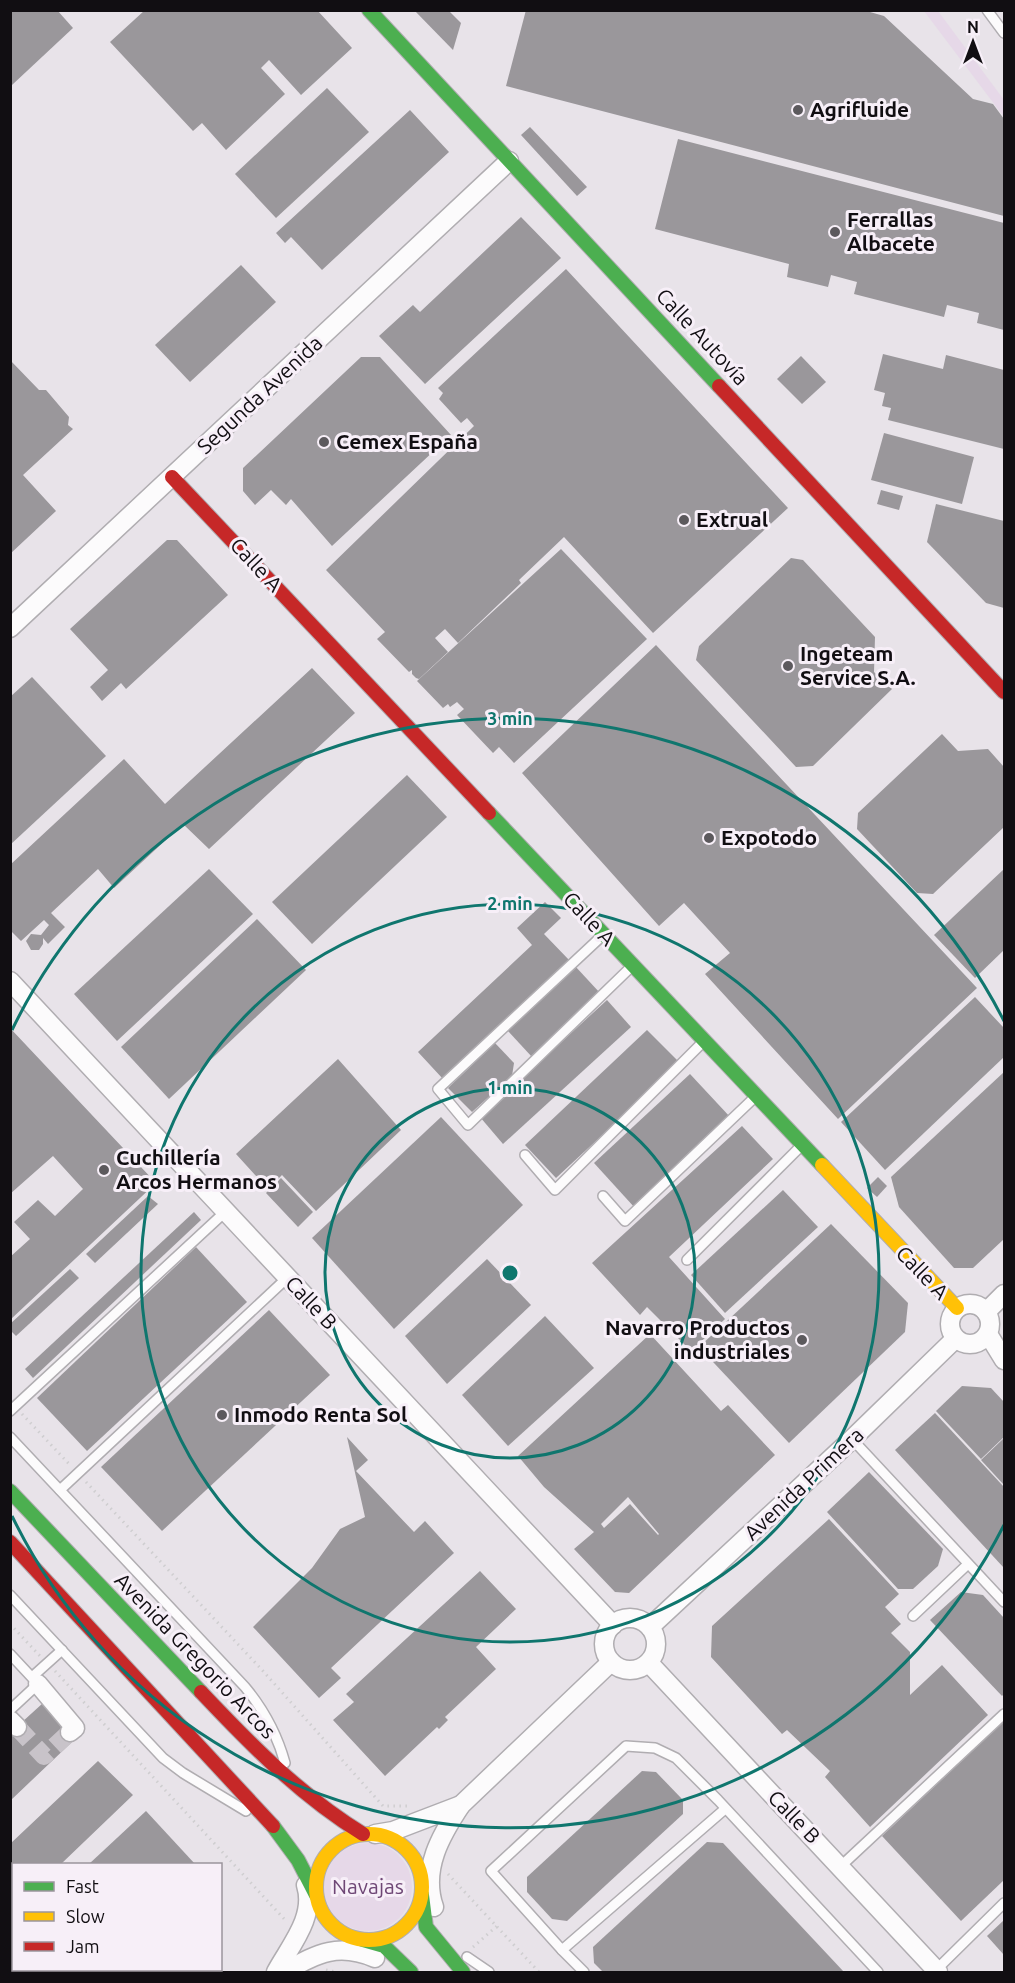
<svg xmlns="http://www.w3.org/2000/svg" width="1015" height="1983" viewBox="0 0 1015 1983" font-family="Ubuntu,sans-serif">
  <rect width="100%" height="100%" fill="#e8e3e9"/>
  <!-- green -->
  <g fill="#e6d8e8">
    <path d="M924,11h14l66,89v17z"/>
    <circle cx="368" cy="1887" r="44"/>
  </g>
  <!-- building -->
  <g fill="#9a979b" fill-rule="evenodd">
    <path d="M10,10h47l16,18 -61,57z"/>
    <path d="M145,10h172l35,38 -51,47 -32,-35 -8,8 24,26 -59,56 -24,-27 -9,8 -83,-89z"/>
    <path d="M414,10h34l13,13 -8,27z"/>
    <path d="M526,10h337l21,6 89,83 20,5 11,15v97l-498,-130z"/>
    <path d="M327,88l42,44 -93,86 -41,-44z"/>
    <path d="M410,110l39,42 -127,118 -31,-33 -6,6 -9,-10z"/>
    <path d="M530,127l57,60 -10,9 -56,-61z"/>
    <path d="M678,139l326,84v107l-27,-7 2,-10 -32,-8 -3,12 -90,-23 3,-12 -26,-7 -3,12 -41,-10 2,-13 -134,-35z"/>
    <path d="M521,217l40,41 -136,126 -46,-48 34,-31 7,7z"/>
    <path d="M241,265l35,37 -86,80 -35,-37z"/>
    <path d="M566,269l222,239 -135,125 -89,-96 -45,43 2,3 -63,60 -13,-14 -10,9 13,14 -29,27 -3,-1 -4,-4v-4l-3,2 -32,-33 8,-7 -59,-62 148,-144 -7,-8 -6,5 -22,-24 4,-6 -5,-5z"/>
    <path d="M883,354l60,15 3,-14 58,15v79l-116,-29 3,-12 -9,-2 3,-13 -11,-3z"/>
    <path d="M801,356l25,26 -24,22 -25,-25z"/>
    <path d="M361,357h19l71,78 -119,111 -41,-47 -5,6 -15,-15 -16,15 -12,-14v-23z"/>
    <path d="M10,360l29,30h7l23,27 -1,8 5,4 -50,46 33,36 -46,43z"/>
    <path d="M884,433l90,24 -12,47 -91,-24z"/>
    <path d="M881,490l22,6 -4,14 -22,-6z"/>
    <path d="M936,504l68,17v87l-18,-5 -59,-61z"/>
    <path d="M167,540h10l51,55 -102,94 -5,-6 -19,18 -12,-14 18,-17 -38,-41z"/>
    <path d="M561,549l86,90 -133,124 -15,-16 -6,6 -36,-38 7,-6 -7,-7 -7,5 -2,-3 -5,4 -26,-27z"/>
    <path d="M791,558l12,2 72,77 -1,35 18,17 -79,77 -17,1 -100,-107 3,-14z"/>
    <path d="M656,645l321,343 -139,131 -133,-145 25,-21 -46,-50 -25,23 -137,-153z"/>
    <path d="M312,668l43,45 -146,136 -26,-25 -69,64 -16,-19 -47,44 14,14 -17,17 -5,-6v6l-4,6h-8l-5,-9 5,-7 10,1 8,-10 -5,-5 -23,21 -11,-11v-65l114,-106 41,45z"/>
    <path d="M32,677l74,79 -96,89v-148z"/>
    <path d="M942,734l16,17 30,-2 16,18v60l-71,67 -16,-1 -60,-64 1,-16z"/>
    <path d="M407,775l40,42 -135,127 -40,-42z"/>
    <path d="M209,869l44,45 -136,127 -43,-47z"/>
    <path d="M1004,869v81l-29,28 -41,-43z"/>
    <path d="M545,902l16,16 -17,16 26,27 -127,118 -25,-27 114,-107 -15,-17z"/>
    <path d="M257,919l49,51 -137,129 -48,-52z"/>
    <path d="M575,966l25,27 -68,64 -25,-27z"/>
    <path d="M975,997l29,31v29l-119,113 -44,-48z"/>
    <path d="M607,1000l24,27 -128,117 -23,-27z"/>
    <path d="M10,1028l146,155 -146,137v-63l20,-18 -16,-17 24,-22 17,16 28,-27 -30,-33 -43,38z"/>
    <path d="M647,1030l33,33 -124,115 -31,-33z"/>
    <path d="M495,1043l19,20 -2,13 -40,36 -24,-24z"/>
    <path d="M338,1059l63,71 -85,81 -34,-36 -14,14 -32,-35z"/>
    <path d="M1004,1072v167l-31,29h-19l-55,-61 -8,-30z"/>
    <path d="M690,1074l41,44 -96,90 -41,-45z"/>
    <path d="M441,1117l82,88 -129,124 -82,-91z"/>
    <path d="M742,1126l31,33 -104,98 56,62 -34,32 -44,-44 -7,8 -48,-52z"/>
    <path d="M878,1177l9,9 -10,11 -10,-9z"/>
    <path d="M281,1178l32,34 -15,15 -32,-34z"/>
    <path d="M783,1190l35,37 -93,86 -34,-38z"/>
    <path d="M148,1196l10,8 -63,59 -9,-9z"/>
    <path d="M194,1212l7,8 -168,158 -8,-9z"/>
    <path d="M831,1224l77,79 -3,29 -116,111 -90,-96z"/>
    <path d="M196,1247l51,55 -160,149 -50,-53z"/>
    <path d="M487,1259l44,46 -84,79 -42,-48z"/>
    <path d="M70,1269l9,9 -63,58 -6,-6v-6z"/>
    <path d="M269,1310l61,65 -168,156 -61,-64z"/>
    <path d="M545,1316l49,52 -86,78 -46,-51z"/>
    <path d="M650,1334l71,77 7,-6 47,50 -146,138 -14,-1 -41,-43 20,-17 -50,-45 -26,-31zM628,1497l31,37 -1,1 -28,-31 -26,24 -3,-4z"/>
    <path d="M962,1386l29,2 13,14v35l-23,22 -45,-48z"/>
    <path d="M935,1413l69,74v81l-109,-118z"/>
    <path d="M347,1437l21,23 -12,11 58,61 11,-11 29,32 -123,115 10,10 -22,20 -66,-71 59,-59 28,-39 25,-12z"/>
    <path d="M1004,1438v47l-23,-25z"/>
    <path d="M869,1472l74,77 -5,17 -25,23h-15l-71,-77z"/>
    <path d="M829,1519l70,75 -14,13 16,17 -10,9 19,19v43l32,-30 46,50 -118,112 -45,-50 5,-6 -43,-41 -5,4 -71,-77 1,-31z"/>
    <path d="M480,1571l36,38 -40,38 20,22 -51,48 3,3 -9,9 -2,-2 -52,49 -52,-56 21,-18 -8,-8z"/>
    <path d="M961,1592l22,3 21,23v76l-2,2 -72,-76z"/>
    <path d="M43,1703l28,29 -3,3 5,6 -63,60v-68z"/>
    <path d="M1004,1721v159l-43,41 -79,-85z"/>
    <path d="M98,1761l35,34 -72,69h-47v47l-4,2v-69z"/>
    <path d="M642,1771l14,1 27,28v14l-116,107 -15,-2 -25,-27v-15z"/>
    <path d="M146,1811l49,53h-106z"/>
    <path d="M707,1842l16,1 121,129h-241l-9,-9 -1,-16z"/>
    <path d="M1004,1920v35l-17,-19z"/>
    <path d="M70,1970h112l-4,2h-105z"/>
  </g>
  <g fill="none" stroke-linecap="round" stroke-linejoin="round">
    <!-- street-tunnel -->
    <path stroke="#c8c3c9" stroke-width="18" stroke-dasharray="18 9" stroke-linecap="butt" d="M17,1727l27,29 26,-24"/>
    <defs>
      <g id="lane">
        <path d="M987,10l17,23"/>
        <path d="M603,935l-165,154 30,36 163,-158"/>
        <path d="M525,1155l30,35 147,-147"/>
        <path d="M603,1196l22,25 129,-123"/>
        <path d="M687,1260l113,-113"/>
        <path d="M10,1411l215,-199"/>
        <path d="M10,1437l235,250c19,23 32,47 40,76"/>
        <path d="M852,1439l152,163"/>
        <path d="M60,1490l227,-212"/>
        <path d="M10,1595l153,163 20,15 63,38"/>
        <path d="M913,1616l55,-52"/>
        <path d="M10,1654l28,30 -28,26"/>
        <path d="M32,1677l30,-27"/>
        <path d="M841,1866l163,-152"/>
        <path d="M562,1950l-71,-79 135,-125 29,2 21,10 42,42 160,172"/>
        <path d="M467,1957l22,15"/>
        <path d="M936,1970l68,-67"/>
        <path d="M584,1972l-22,-22 163,-141"/>
      </g>
      <g id="street">
        <path d="M10,628l499,-467"/>
        <path d="M10,981l603,644"/>
        <circle cx="970" cy="1324" r="20"/>
        <path d="M986,1312l18,-18"/>
        <path d="M988,1334l16,26"/>
        <circle cx="630" cy="1644" r="26"/>
        <path d="M650,1627l202,-188 103,-100"/>
        <path d="M649,1663l289,309"/>
        <path d="M38,1684l37,44 -5,4"/>
        <path d="M10,1720l7,7"/>
        <path d="M375,1834l18,-3 68,-26"/>
        <path d="M434,1907c-13,-38 7,-72 27,-102l150,-143"/>
        <path d="M276,1972c14,-26 40,-55 30,-87"/>
        <path d="M284,1972c33,-18 53,-30 91,-14"/>
      </g>
      <g id="fast">
        <path d="M369,10l350,376"/>
        <path d="M489,813l333,352"/>
        <path d="M10,1491l191,201"/>
        <path d="M273,1826l25,34 18,35"/>
        <path d="M422,1895l4,32 37,45"/>
        <path d="M363,1940l21,6 27,26"/>
      </g>
      <g id="slow">
        <path d="M822,1165l135,143"/>
        <circle cx="369" cy="1887" r="53"/>
      </g>
      <g id="jam">
        <path d="M719,386l285,306"/>
        <path d="M172,477l317,336"/>
        <path d="M10,1542l263,284"/>
        <path d="M201,1692c50,53 100,104 162,142"/>
      </g>
    </defs>
    <!-- lane casing -->
    <use href="#lane" stroke="#b0adb1" stroke-width="12"/>
    <!-- street casing -->
    <use href="#street" stroke="#b0adb1" stroke-width="21"/>
    <!-- fast casing -->
    <use href="#fast" stroke="#b0adb1" stroke-width="16"/>
    <!-- slow casing -->
    <use href="#slow" stroke="#b0adb1" stroke-width="16"/>
    <!-- jam casing -->
    <use href="#jam" stroke="#b0adb1" stroke-width="16"/>
    <!-- path -->
    <g stroke="#cfced0" stroke-width="3" stroke-dasharray="1.5 4.5" stroke-linecap="butt">
      <path d="M22,1414l49,52"/>
      <path d="M86,1482l177,189 120,135h28"/>
      <path d="M10,1624l30,32"/>
      <path d="M55,1671l232,251"/>
      <path d="M448,1874l91,98"/>
      <path d="M473,1947l24,-21"/>
      <path d="M326,1970l10,2"/>
    </g>
    <!-- lane -->
    <use href="#lane" stroke="#fcfbfc" stroke-width="9"/>
    <!-- street -->
    <use href="#street" stroke="#fcfbfc" stroke-width="18"/>
    <!-- fast -->
    <use href="#fast" stroke="#4caf50" stroke-width="14"/>
    <!-- slow -->
    <use href="#slow" stroke="#ffc107" stroke-width="14"/>
    <!-- jam -->
    <use href="#jam" stroke="#c62828" stroke-width="14"/>
  </g>
  <!-- distance rings -->
  <g fill="none" stroke="#0f766e" stroke-width="3">
    <circle cx="510" cy="1273" r="185"/>
    <circle cx="510" cy="1273" r="369"/>
    <path d="M1004 1525A554 554 0 0 1 12 1516M12 1030A554 554 0 0 1 1004 1021"/>
  </g>
  <!-- markers -->
  <g fill="#5c595d" stroke="#f7eff8" stroke-width="2">
    <circle cx="798" cy="110" r="6"/>
    <circle cx="835" cy="232" r="6"/>
    <circle cx="324" cy="442" r="6"/>
    <circle cx="684" cy="520" r="6"/>
    <circle cx="788" cy="666" r="6"/>
    <circle cx="709" cy="838" r="6"/>
    <circle cx="104" cy="1170" r="6"/>
    <circle cx="802" cy="1340" r="6"/>
    <circle cx="222" cy="1415" r="6"/>
  </g>
  <g text-anchor="middle" stroke-width="6" stroke-linejoin="round" paint-order="stroke">
    <!-- poi labels -->
    <g font-size="21" font-weight="bold" fill="#110e12" stroke="#f7eff8" text-anchor="start">
      <text x="810" y="117">Agrifluide</text>
      <text x="847" y="227">Ferrallas<tspan x="847" dy="24">Albacete</tspan></text>
      <text x="336" y="449">Cemex España</text>
      <text x="696" y="527">Extrual</text>
      <text x="800" y="661">Ingeteam<tspan x="800" dy="24">Service S.A.</tspan></text>
      <text x="721" y="845">Expotodo</text>
      <text x="116" y="1165">Cuchillería<tspan x="116" dy="24">Arcos Hermanos</tspan></text>
      <text x="790" y="1335" text-anchor="end">Navarro Productos<tspan x="790" dy="24">industriales</tspan></text>
      <text x="234" y="1422">Inmodo Renta Sol</text>
    </g>
    <!-- street labels -->
    <g font-size="21" fill="#110e12" stroke="#f7eff8">
      <text transform="translate(702 337) rotate(47)" y="7">Calle Autovía</text>
      <text transform="translate(260 395) rotate(-43)" y="7">Segunda Avenida</text>
      <text transform="translate(256 565) rotate(47)" y="7">Calle A</text>
      <text transform="translate(589 919) rotate(47)" y="7">Calle A</text>
      <text transform="translate(922 1273) rotate(46)" y="7">Calle A</text>
      <text transform="translate(311 1303) rotate(47)" y="7">Calle B</text>
      <text transform="translate(804 1484) rotate(-43)" y="7">Avenida Primera</text>
      <text transform="translate(195 1656) rotate(46)" y="7">Avenida Gregorio Arcos</text>
      <text transform="translate(794 1817) rotate(46)" y="7">Calle B</text>
    </g>
    <!-- park labels -->
    <g font-size="21" fill="#6e4775" stroke="#f7eff8">
      <text x="368" y="1894">Navajas</text>
    </g>
  </g>
  <circle cx="510" cy="1273" r="9" fill="#0f766e" stroke="#f7eff8" stroke-width="3"/>
  <g font-size="18" text-anchor="middle" font-weight="bold" fill="#0f766e" stroke="#f7eff8" stroke-width="6" stroke-linejoin="round" paint-order="stroke">
    <text x="510" y="725">3 min</text>
    <text x="510" y="910">2 min</text>
    <text x="510" y="1094">1 min</text>
  </g>
  <!-- border -->
  <rect width="1015" height="1983" fill="none" stroke="#110e12" stroke-width="24"/>
  <!-- legend -->
  <rect x="12" y="1863" width="210" height="108" fill="#f7eff8" stroke="#9b959c" stroke-width="1.5"/>
  <rect x="24" y="1882" width="30" height="9" fill="#4caf50" stroke="#9b959c" stroke-width="1.5"/>
  <text x="66" y="1893" font-size="18" fill="#110e12">Fast</text>
  <rect x="24" y="1912" width="30" height="9" fill="#ffc107" stroke="#9b959c" stroke-width="1.5"/>
  <text x="66" y="1923" font-size="18" fill="#110e12">Slow</text>
  <rect x="24" y="1942" width="30" height="9" fill="#c62828" stroke="#9b959c" stroke-width="1.5"/>
  <text x="66" y="1953" font-size="18" fill="#110e12">Jam</text>
  <!-- north arrow -->
  <g transform="translate(973 42)" stroke="#f7eff8" stroke-width="4.5" paint-order="stroke">
  <path d="M0-4.5L10 22L0 15L-10 22Z" fill="#110e12"/>
  <text y="-9" font-size="16" font-weight="bold" text-anchor="middle" fill="#110e12">N</text>
  </g>
</svg>
